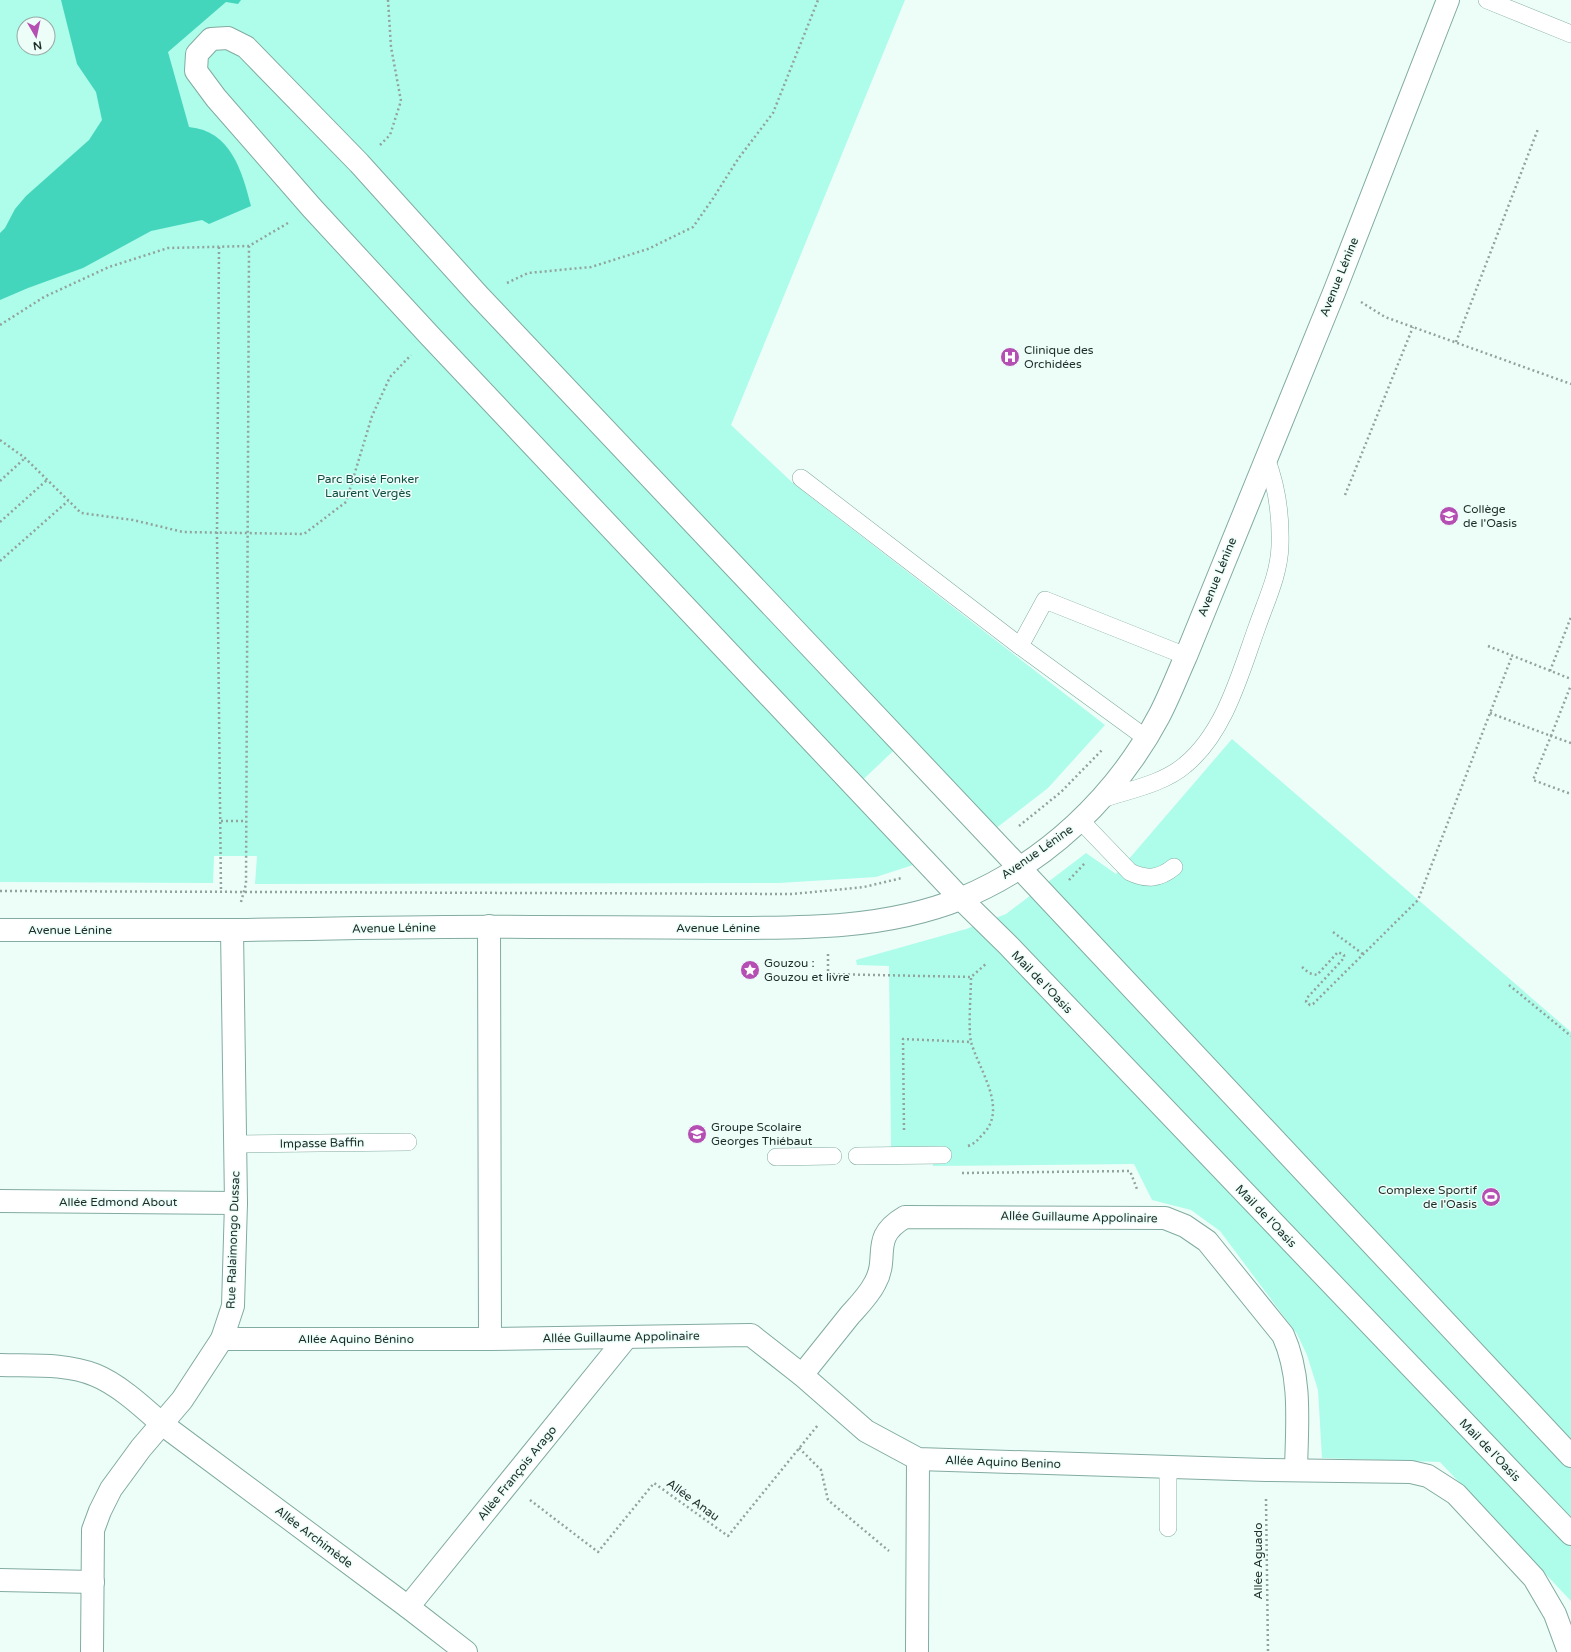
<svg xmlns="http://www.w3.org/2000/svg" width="1571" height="1652" viewBox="0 0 1571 1652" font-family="'Varela Round',sans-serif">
  <rect width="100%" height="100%" fill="#edfef9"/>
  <!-- green -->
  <g fill="#aefcea" fill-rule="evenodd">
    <path d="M0,0h905l-174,425 63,59 311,241 -57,63 -53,41 -86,-93 -58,55 65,73 -40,13 -97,6 -524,1 2,-28h-43l-1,27 -213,-1zM24,24h24v24h-24z"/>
    <path d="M1232,739l339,293v569l-131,-139 -118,-4 -4,-68 -11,-35 -10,-21 -77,-103 -29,-21 -39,-10 -18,-36 -201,2 1,-19h-43l-2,-181 -32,-1 -1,-5 110,-31 40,-15 80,-61 30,21z"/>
  </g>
  <!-- water -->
  <path fill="#44d6bc" d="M61,0h180l-3,4 -12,-2 -58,50 21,75c42,4 53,44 62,79l-42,18 -7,-4 -51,11 -68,37 -55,20 -28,12v-67l5,-5 10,-19 11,-13 63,-56 13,-20 -6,-28 -19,-28z"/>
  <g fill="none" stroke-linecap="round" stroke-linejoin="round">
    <defs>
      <g id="service">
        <path d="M1487,0l84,34"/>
        <path d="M801,478l219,168 126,92"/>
        <path d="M1020,646l25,-46 141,56"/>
        <path d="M1102,799c27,-9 61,-15 83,-34 40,-33 55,-91 72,-138 9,-26 22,-52 23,-81 1,-31 -3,-60 -14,-88"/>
        <path d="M1081,821l49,51c17,8 29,7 44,-5"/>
        <path d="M235,1144l173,-2"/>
        <path d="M857,1156l86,-1"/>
        <path d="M776,1157l57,-1"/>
        <path d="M1168,1528v-61"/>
      </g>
      <path id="pedestrian" d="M1571,1456l-539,-575 -553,-585 -120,-133 -113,-116 -18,-9 -17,1 -14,15 -1,17 20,27 96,110 118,128 530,562 48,47 563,589"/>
      <g id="minor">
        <path d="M489,926l1,413"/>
        <path d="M0,1201l236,2"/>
        <path d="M222,1339h268l261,-4 51,40 64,56 52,28 348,11 145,2 17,4 28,18 78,84 21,36 14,38"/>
        <path d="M0,1365c31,1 65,-2 95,10 23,9 48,32 67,49l246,183 58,45"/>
        <path d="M802,1375c16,-20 32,-40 48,-60 9,-10 19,-20 25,-32 15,-27 -6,-45 30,-66l260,1 20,8 22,15 76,94c19,42 14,89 13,135"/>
        <path d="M0,1580l93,2"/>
        <path d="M408,1607l218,-269"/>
        <path d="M917,1652l1,-193"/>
      </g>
      <g id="tertiary">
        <path d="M0,930c79,0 157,0 236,0 98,-1 197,-4 295,-3 61,0 122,0 183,1 83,0 168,2 246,-29 85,-35 156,-102 199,-183 10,-19 18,-40 27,-60l149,-366 113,-290"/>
        <path d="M92,1652l1,-122 7,-19 11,-22 30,-41 41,-48 40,-61 11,-33 3,-103 -4,-273"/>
      </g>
    </defs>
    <!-- service casing -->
    <use href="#service" stroke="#82aba1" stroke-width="18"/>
    <!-- pedestrian casing -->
    <use href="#pedestrian" stroke="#82aba1" stroke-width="24"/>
    <!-- minor casing -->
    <use href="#minor" stroke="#82aba1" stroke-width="24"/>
    <!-- tertiary casing -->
    <use href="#tertiary" stroke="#82aba1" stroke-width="24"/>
    <!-- path -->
    <g stroke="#92a39e" stroke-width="2.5" stroke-dasharray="2 3" stroke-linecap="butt">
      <path d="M380,145l10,-10 11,-34 -10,-54 -3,-47"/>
      <path d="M219,247l-2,287 4,358"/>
      <path d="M507,283l21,-10 63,-6 57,-18 45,-22 19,-27 26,-41 35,-46 45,-113"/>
      <path d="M1361,302l24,15 186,67"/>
      <path d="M0,325l44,-28 65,-30 59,-19 81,-2 39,-23"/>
      <path d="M1456,342l82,-213"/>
      <path d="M0,440l25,18 56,55 52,7 50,12 121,2 42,-32 26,-86 18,-39 21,-22"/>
      <path d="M0,481l25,-23"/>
      <path d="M1345,495l68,-168"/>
      <path d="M0,522l47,-42"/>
      <path d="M0,561l68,-60"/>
      <path d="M1488,646l83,33"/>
      <path d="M1550,671l21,-54"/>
      <path d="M1490,713l61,23 20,-51"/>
      <path d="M1571,743l-20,-7 -18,44 38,14"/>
      <path d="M221,821h25"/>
      <path d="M1019,826l42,-34 41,-42"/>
      <path d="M1069,880l16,-17"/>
      <path d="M0,891l793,3 71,-7 38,-9"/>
      <path d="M241,902l5,-18 3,-638"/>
      <path d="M1333,932l30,22"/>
      <path d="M828,954v20l143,3"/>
      <path d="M1302,967l7,6 8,2 21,-23 6,3v3l-37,40 -1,4 4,3 3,-1 105,-104 94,-244"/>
      <path d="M1509,985l62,51"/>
      <path d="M904,1130l-1,-91 68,3"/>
      <path d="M968,1146c6,-2 10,-6 14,-11 27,-25 -3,-65 -11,-93 -3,-14 0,-49 0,-65l16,-14"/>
      <path d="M962,1173l168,-2 7,18"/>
      <path d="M799,1448l22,22 7,30 61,51"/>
      <path d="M1266,1499l2,153"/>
      <path d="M530,1500l68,52 56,-69 74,53 90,-111"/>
    </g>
    <!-- service -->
    <use href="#service" stroke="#fff" stroke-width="17"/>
    <!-- pedestrian -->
    <use href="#pedestrian" stroke="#fff" stroke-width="22"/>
    <!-- minor -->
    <use href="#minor" stroke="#fff" stroke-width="22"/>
    <!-- tertiary -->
    <use href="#tertiary" stroke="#fff" stroke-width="22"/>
  </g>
  <!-- icons -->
  <defs>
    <symbol id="hospital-disc" viewBox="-11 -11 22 22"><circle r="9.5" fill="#b54fb4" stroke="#edfef9"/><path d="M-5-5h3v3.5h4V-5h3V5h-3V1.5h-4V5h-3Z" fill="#fff"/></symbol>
    <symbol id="school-disc" viewBox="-11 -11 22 22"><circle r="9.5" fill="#b54fb4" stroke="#edfef9"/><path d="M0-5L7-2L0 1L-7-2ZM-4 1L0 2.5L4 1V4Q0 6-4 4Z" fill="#fff"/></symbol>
    <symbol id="sight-disc" viewBox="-11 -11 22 22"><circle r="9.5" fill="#b54fb4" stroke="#edfef9"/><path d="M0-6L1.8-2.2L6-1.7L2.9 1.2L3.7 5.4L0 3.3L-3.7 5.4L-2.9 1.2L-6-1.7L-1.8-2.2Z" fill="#fff"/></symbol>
    <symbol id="stadium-disc" viewBox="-11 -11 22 22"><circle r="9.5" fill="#b54fb4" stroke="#edfef9"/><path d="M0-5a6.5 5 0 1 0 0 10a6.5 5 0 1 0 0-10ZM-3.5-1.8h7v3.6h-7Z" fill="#fff"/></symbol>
  </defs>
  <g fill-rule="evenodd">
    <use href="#hospital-disc" x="999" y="346" width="22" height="22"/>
    <use href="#school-disc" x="1438" y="505" width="22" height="22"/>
    <use href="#sight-disc" x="739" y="959" width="22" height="22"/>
    <use href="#school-disc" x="686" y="1123" width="22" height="22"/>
    <use href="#stadium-disc" x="1480" y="1186" width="22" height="22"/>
  </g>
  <g text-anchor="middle" stroke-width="3" stroke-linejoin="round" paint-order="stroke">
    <!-- street labels -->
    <g font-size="12" fill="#1c2d29" stroke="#edfef9">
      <text transform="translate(1339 277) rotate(-68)" y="4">Avenue Lénine</text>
      <text transform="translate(1217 577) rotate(-68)" y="4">Avenue Lénine</text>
      <text transform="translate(1037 852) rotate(-35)" y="4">Avenue Lénine</text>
      <text transform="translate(394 928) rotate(-1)" y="4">Avenue Lénine</text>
      <text x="718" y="932">Avenue Lénine</text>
      <text x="70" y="934">Avenue Lénine</text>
      <text transform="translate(1042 982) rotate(46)" y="4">Mail de l'Oasis</text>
      <text transform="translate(322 1143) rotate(-1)" y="4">Impasse Baffin</text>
      <text x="118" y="1206">Allée Edmond About</text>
      <text transform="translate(1266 1216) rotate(46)" y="4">Mail de l'Oasis</text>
      <text transform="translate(1079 1217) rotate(1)" y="4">Allée Guillaume Appolinaire</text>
      <text transform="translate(233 1240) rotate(-88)" y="4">Rue Ralaimongo Dussac</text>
      <text transform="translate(621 1337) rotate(-1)" y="4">Allée Guillaume Appolinaire</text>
      <text x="356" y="1343">Allée Aquino Bénino</text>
      <text transform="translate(1490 1450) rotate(46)" y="4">Mail de l'Oasis</text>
      <text transform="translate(1003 1462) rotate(2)" y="4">Allée Aquino Benino</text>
      <text transform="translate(517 1473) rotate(-51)" y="4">Allée François Arago</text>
      <text transform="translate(693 1500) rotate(36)" y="4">Allée Anau</text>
      <text transform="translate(314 1537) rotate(37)" y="4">Allée Archimède</text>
      <text transform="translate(1258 1561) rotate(-90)" y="4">Allée Aguado</text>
    </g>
    <!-- poi labels -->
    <g font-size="12" fill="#1c2d29" stroke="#edfef9" text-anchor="start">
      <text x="1024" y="354">Clinique des<tspan x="1024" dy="14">Orchidées</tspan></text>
      <text x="1463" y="513">Collège<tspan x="1463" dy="14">de l'Oasis</tspan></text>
      <text x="764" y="967">Gouzou :<tspan x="764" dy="14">Gouzou et livre</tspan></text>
      <text x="711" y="1131">Groupe Scolaire<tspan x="711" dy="14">Georges Thiébaut</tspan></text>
      <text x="1477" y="1194" text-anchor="end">Complexe Sportif<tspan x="1477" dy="14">de l'Oasis</tspan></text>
    </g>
    <!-- park labels -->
    <g font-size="12" fill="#104e43" stroke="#edfef9">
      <text x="368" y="483">Parc Boisé Fonker<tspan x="368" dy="14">Laurent Vergès</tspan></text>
    </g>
  </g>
  <!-- north arrow -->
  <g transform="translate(36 36) rotate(171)"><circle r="19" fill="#edfef9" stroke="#99aaa6"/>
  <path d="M0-3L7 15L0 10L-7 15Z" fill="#b54fb4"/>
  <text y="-6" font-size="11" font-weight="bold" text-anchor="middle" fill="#1c2d29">N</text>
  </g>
</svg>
